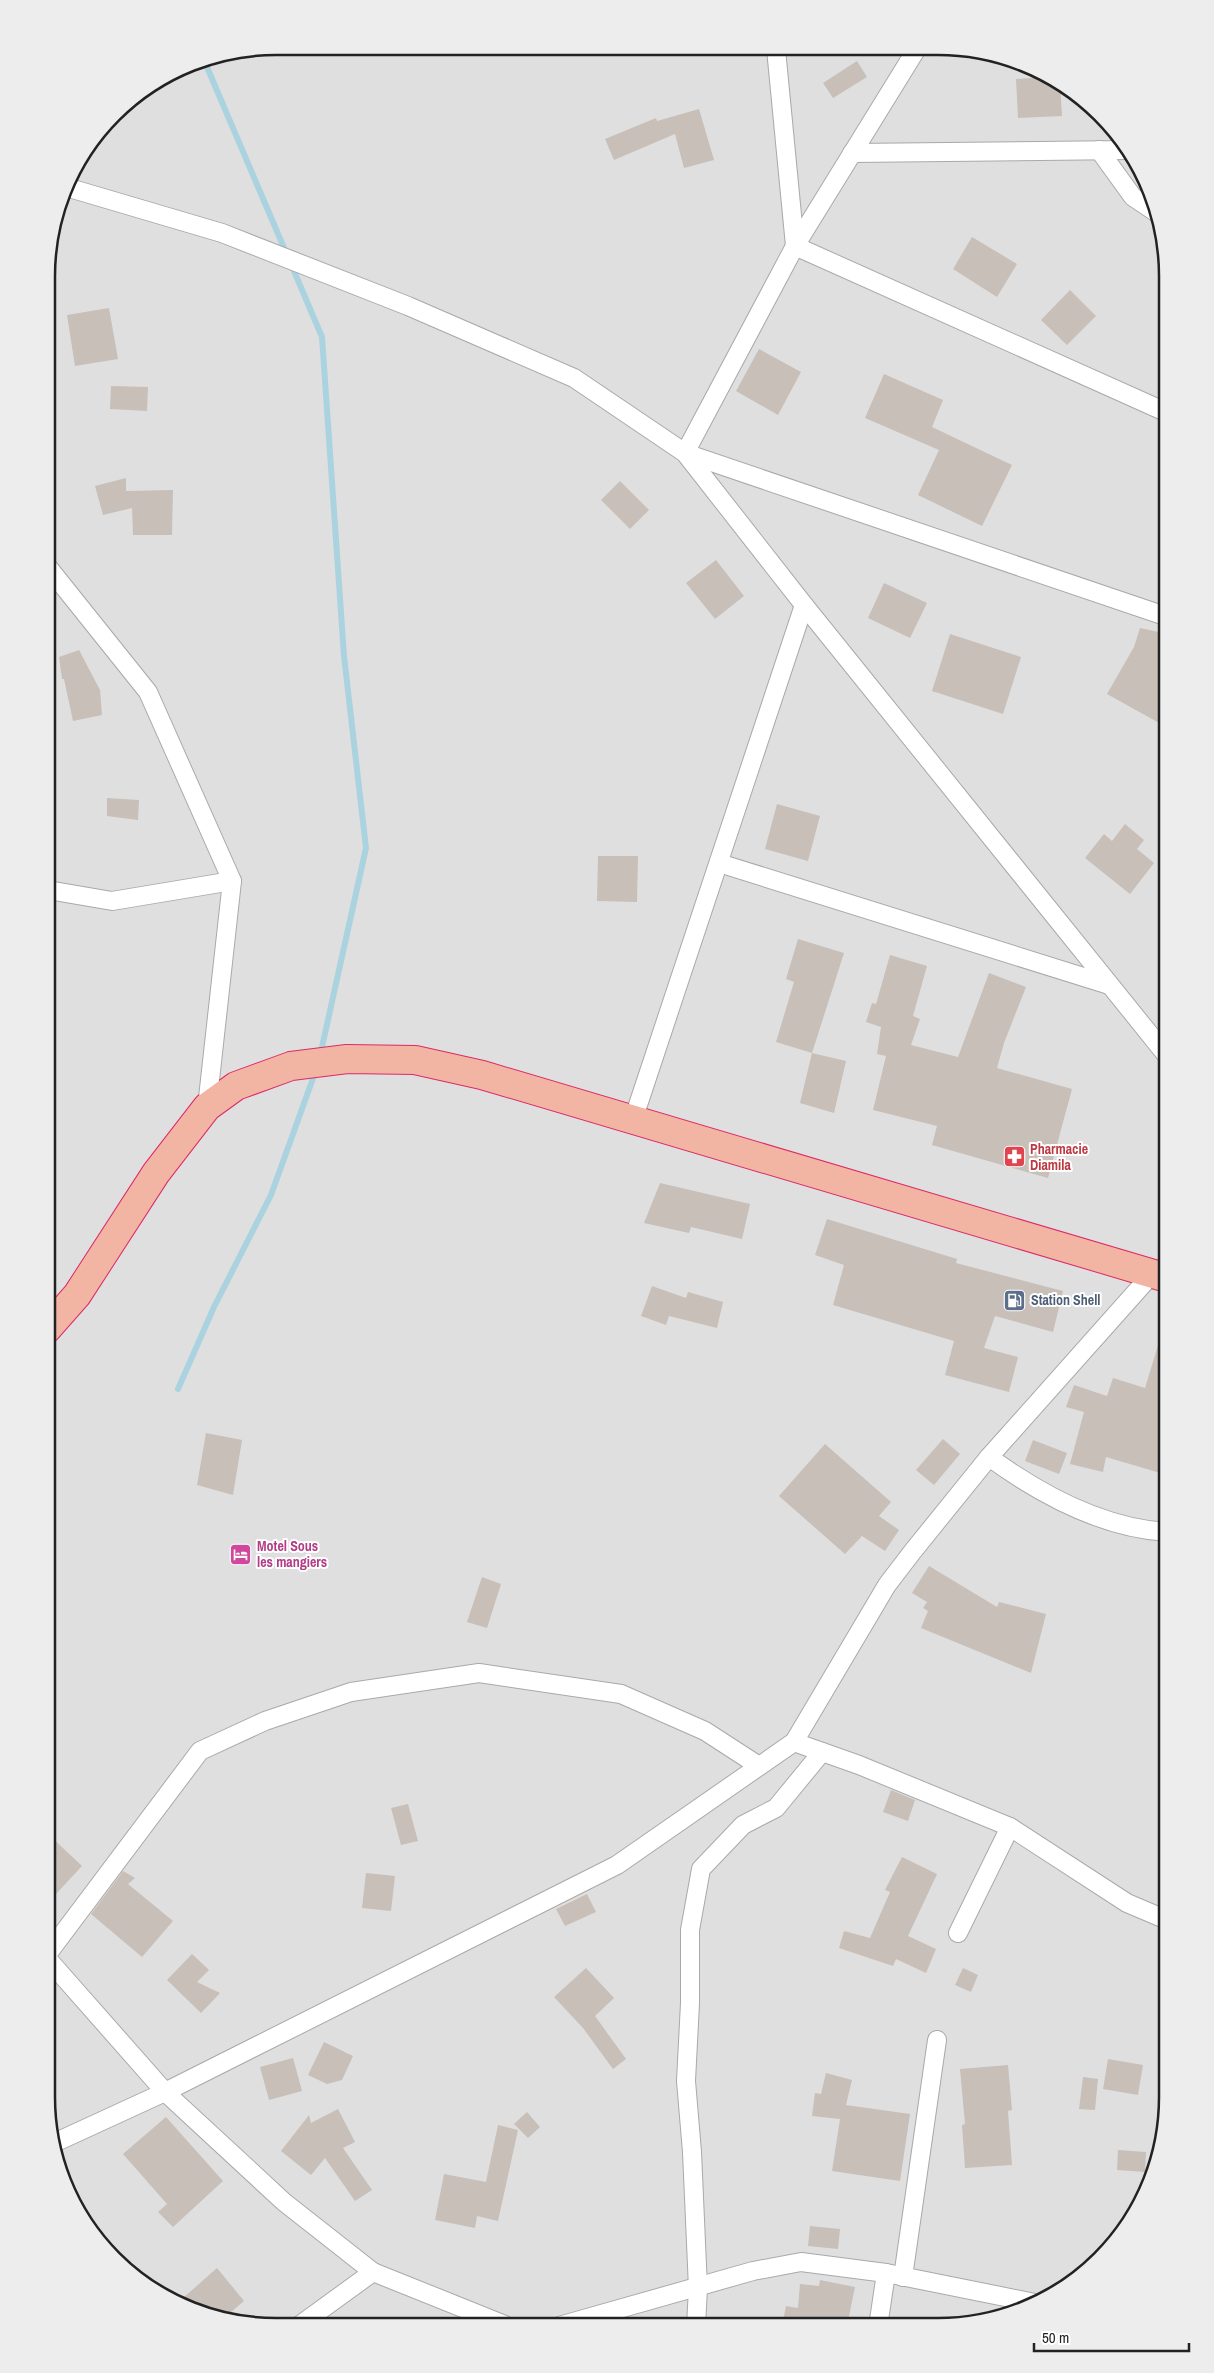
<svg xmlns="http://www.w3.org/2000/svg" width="1214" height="2373" viewBox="0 0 1214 2373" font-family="'Archivo Narrow',sans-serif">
  <rect width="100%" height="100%" fill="#f2efe9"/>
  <!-- residential -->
  <path fill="#e0dfdf" d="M276,46l707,5 56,19 50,33 40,46 27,53 12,74 -1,1836 -17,73 -30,52 -54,51 -54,27 -74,12 -692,-2 -71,-22 -50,-33 -40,-46 -27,-53 -12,-74 2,-1851 22,-72 54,-71 64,-39z"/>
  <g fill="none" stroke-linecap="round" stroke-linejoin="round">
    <!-- stream -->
    <g stroke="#aad3df" stroke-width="6">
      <path d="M204,60l83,195"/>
      <path d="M291,264l31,73 22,319 22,192 -46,208"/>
      <path d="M178,1389l36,-82 57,-112 45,-125"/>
    </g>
  </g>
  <!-- building -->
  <g fill="#c7bfb8">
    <path d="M857,61l10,16 -34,21 -10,-15z"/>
    <path d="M1051,77l9,7 2,32 -44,2 -2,-39z"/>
    <path d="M699,109l15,51 -30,8 -9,-34 -61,26 -9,-21 51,-21 1,3z"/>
    <path d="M972,237l45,27 -20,33 -44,-28z"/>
    <path d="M1070,290l26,26 -29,29 -26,-25z"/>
    <path d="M109,308l9,51 -43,7 -8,-51z"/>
    <path d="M759,349l42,23 -23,43 -42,-24z"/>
    <path d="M884,374l59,26 -11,27 80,38 -30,61 -64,-31 21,-45 -74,-32z"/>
    <path d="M111,386l37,1 -1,24 -37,-2z"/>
    <path d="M126,478v13l47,-1 -1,45h-39l-1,-27 -29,7 -8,-29z"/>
    <path d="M620,481l29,29 -19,19 -29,-29z"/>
    <path d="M716,560l28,36 -29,23 -29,-36z"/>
    <path d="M884,583l43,20 -17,35 -42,-20z"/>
    <path d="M1140,628l28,6v79l-7,11 -54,-30 27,-47z"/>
    <path d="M950,634l71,23 -18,57 -71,-23z"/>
    <path d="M79,650l21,40 2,25 -29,6 -9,-42h-2l-3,-22z"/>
    <path d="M107,798l32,2 -1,20 -31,-4z"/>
    <path d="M777,804l43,12 -12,45 -43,-12z"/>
    <path d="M1125,824l19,16 -7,9 17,14 -24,31 -45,-36 19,-24 8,7z"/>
    <path d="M598,856h40l-1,46 -40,-1z"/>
    <path d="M798,939l46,14 -32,100 -36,-11 18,-60 -8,-3z"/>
    <path d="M890,955l37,11 -14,50 7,3 -9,26 47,12 31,-84 37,14 -22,56 -7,25 75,21 -24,89 -116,-33 5,-19 -64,-16 13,-54 -9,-2 4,-27 -15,-5 6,-19 4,1z"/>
    <path d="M812,1053l34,8 -12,52 -34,-10z"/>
    <path d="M660,1183l90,21 -8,35 -51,-12 -2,6 -45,-10z"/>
    <path d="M827,1219l130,40 -1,4 107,28 -10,41 -58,-16 -11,32 34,9 -9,35 -64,-17 9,-34 -121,-36 11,-40 -29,-10z"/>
    <path d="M652,1286l34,12 2,-6 35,10 -6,26 -48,-12 -3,9 -25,-9z"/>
    <path d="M1163,1329l4,1v145l-61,-18 -3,15 -33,-8 14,-52 -18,-5 8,-22 33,11 6,-18 32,10z"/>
    <path d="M206,1433l36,7 -9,55 -36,-10z"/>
    <path d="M943,1439l17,15 -26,31 -18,-15z"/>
    <path d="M1033,1440l34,13 -8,21 -34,-13z"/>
    <path d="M825,1444l66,58 -12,14 20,14 -14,21 -23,-15 -17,18 -66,-58z"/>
    <path d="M929,1566l68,41 2,-5 47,12 -15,59 -110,-45 7,-17 -5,-3 4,-6 -15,-9z"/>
    <path d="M482,1577l19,7 -14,44 -20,-6z"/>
    <path d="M891,1790l24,10 -7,21 -25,-9z"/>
    <path d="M408,1804l10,37 -17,4 -10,-37z"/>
    <path d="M47,1833l35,33 -26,28 -10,-9z"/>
    <path d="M902,1857l35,17 -29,62 28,13 -10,24 -30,-14 -3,7 -54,-18 5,-17 26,7 20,-46 -5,-2z"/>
    <path d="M123,1871l12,7 -7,6 45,37 -31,36 -51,-43z"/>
    <path d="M366,1873l29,3 -4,35 -29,-3z"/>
    <path d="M587,1894l9,18 -31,14 -9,-17z"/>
    <path d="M192,1954l17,16 -12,12 23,11 -19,20 -34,-33z"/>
    <path d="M586,1968l28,30 -19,18 31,43 -13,10 -30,-41 -29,-31z"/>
    <path d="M963,1968l15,7 -7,17 -16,-7z"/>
    <path d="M324,2042l29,14 -11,24 -15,4 -19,-9z"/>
    <path d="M293,2058l9,33 -33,9 -9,-33z"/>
    <path d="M1108,2059l35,6 -5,30 -35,-6z"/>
    <path d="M1008,2065l4,45 -4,1 4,54 -47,3 -3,-43 3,-1 -5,-55z"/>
    <path d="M826,2073l26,7 -6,25 64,9 -10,67 -68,-10 8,-52 -28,-3 3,-23 6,1z"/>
    <path d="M1083,2077l15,2 -3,31 -16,-1z"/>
    <path d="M338,2109l17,33 -12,6 29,42 -17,11 -30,-43 -14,17 -30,-24 28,-36 2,8z"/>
    <path d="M527,2112l13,15 -12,11 -14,-14z"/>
    <path d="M166,2117l57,64 -50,46 -15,-15 9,-8 -44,-50z"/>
    <path d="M498,2125l20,5 -20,91 -21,-5 -2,12 -40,-8 9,-46 42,8z"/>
    <path d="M1118,2150l28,2 -1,20 -28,-2z"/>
    <path d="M810,2226l30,3 -2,20 -30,-3z"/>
    <path d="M217,2268l27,33 -20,17 -35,-10 -7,-9z"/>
    <path d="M820,2280l35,7 -8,39h-65l4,-20 12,2 2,-24 19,2z"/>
  </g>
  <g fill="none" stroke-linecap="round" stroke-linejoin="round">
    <defs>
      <g id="minor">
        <path d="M776,49l19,197 373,167"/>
        <path d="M916,50l-121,196 -110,207 483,164"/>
        <path d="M1099,150l34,47 24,16"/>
        <path d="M852,153l278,-3"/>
        <path d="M66,187l156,46 186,73 166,72 111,75 119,152 364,452"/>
        <path d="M48,567l100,125 84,189 -25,226"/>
        <path d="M719,863l390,122"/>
        <path d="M48,890l64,11 120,-20"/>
        <path d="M633,1120l171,-515"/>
        <path d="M989,1457c52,38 113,71 178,75"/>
        <path d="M794,1742l65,23 151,62 117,76 40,17"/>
        <path d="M958,1933l52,-106"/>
        <path d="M46,1956l154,-205 65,-30 86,-29 128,-19 142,21 84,37 54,35"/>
        <path d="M46,1957l119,135 119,110 89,70 132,53"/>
        <path d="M54,2143l111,-51 452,-227 177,-123 93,-157 26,-34 76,-94 163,-183"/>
        <path d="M903,2277l34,-237"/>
        <path d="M300,2325l73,-53"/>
        <path d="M559,2326l194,-55 48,-9 85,11 149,30"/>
        <path d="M696,2326l2,-38 -6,-136 -6,-71 4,-78v-73l11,-61 42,-44 33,-17 46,-56"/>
        <path d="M878,2327l8,-54"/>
      </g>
      <path id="trunk" d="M47,1329l30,-34 79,-122 51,-66 29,-21 55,-20 56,-7 68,1 67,15 685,203"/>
    </defs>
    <!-- minor casing -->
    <use href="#minor" stroke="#a9a9a9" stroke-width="20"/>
    <!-- trunk casing -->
    <use href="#trunk" stroke="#dc2a67" stroke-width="30"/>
    <!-- minor -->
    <use href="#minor" stroke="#fff" stroke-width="18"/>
    <!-- trunk -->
    <use href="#trunk" stroke="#f2b4a3" stroke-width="28"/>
  </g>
  <!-- icons -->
  <defs>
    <symbol id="pharmacy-square" viewBox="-11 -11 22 22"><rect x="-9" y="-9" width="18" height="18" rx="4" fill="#e0444e" stroke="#fff"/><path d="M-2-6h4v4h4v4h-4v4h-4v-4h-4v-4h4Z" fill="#fff"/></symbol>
    <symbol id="fuel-square" viewBox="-11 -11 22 22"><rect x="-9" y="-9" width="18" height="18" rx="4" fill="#5c6f8a" stroke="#fff"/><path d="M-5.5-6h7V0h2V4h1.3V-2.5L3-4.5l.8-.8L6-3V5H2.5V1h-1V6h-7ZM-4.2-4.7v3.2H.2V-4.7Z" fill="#fff"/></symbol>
    <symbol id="hotel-square" viewBox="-11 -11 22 22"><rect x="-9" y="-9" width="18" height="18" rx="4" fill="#d1479c" stroke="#fff"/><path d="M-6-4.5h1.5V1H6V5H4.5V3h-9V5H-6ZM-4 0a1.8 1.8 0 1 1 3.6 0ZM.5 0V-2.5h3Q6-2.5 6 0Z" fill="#fff"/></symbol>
  </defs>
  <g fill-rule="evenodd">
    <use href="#pharmacy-square" x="1002" y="1144" width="25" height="25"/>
    <use href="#fuel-square" x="1002" y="1288" width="25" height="25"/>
    <use href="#hotel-square" x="228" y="1542" width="25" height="25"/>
  </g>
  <g text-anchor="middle" stroke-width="4" stroke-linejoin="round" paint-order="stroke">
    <!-- health labels -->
    <g font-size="14" font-weight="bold" fill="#be3a42" stroke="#fff" text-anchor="start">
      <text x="1030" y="1154">Pharmacie<tspan x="1030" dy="16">Diamila</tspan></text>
    </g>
    <!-- service labels -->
    <g font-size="14" font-weight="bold" fill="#4e5e75" stroke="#fff" text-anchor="start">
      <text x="1031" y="1305">Station Shell</text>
    </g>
    <!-- hotel labels -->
    <g font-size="14" font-weight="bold" fill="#b23c85" stroke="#fff" text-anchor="start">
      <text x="257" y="1551">Motel Sous<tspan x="257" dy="16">les mangiers</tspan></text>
    </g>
  </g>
  <!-- crop -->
  <path d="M0 0H1214V2373H0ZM276 55H938A221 221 0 0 1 1159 276V2097A221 221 0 0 1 938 2318H276A221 221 0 0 1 55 2097V276A221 221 0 0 1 276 55Z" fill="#ededed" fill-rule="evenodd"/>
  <path fill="none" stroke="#222" stroke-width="2.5" d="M276 55H938A221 221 0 0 1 1159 276V2097A221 221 0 0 1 938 2318H276A221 221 0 0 1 55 2097V276A221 221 0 0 1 276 55Z"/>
  <!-- scale -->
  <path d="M1034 2343v8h155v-8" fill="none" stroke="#222222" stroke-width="2.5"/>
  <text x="1042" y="2343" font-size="15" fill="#222222" stroke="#ffffff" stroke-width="4" paint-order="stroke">50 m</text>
</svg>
